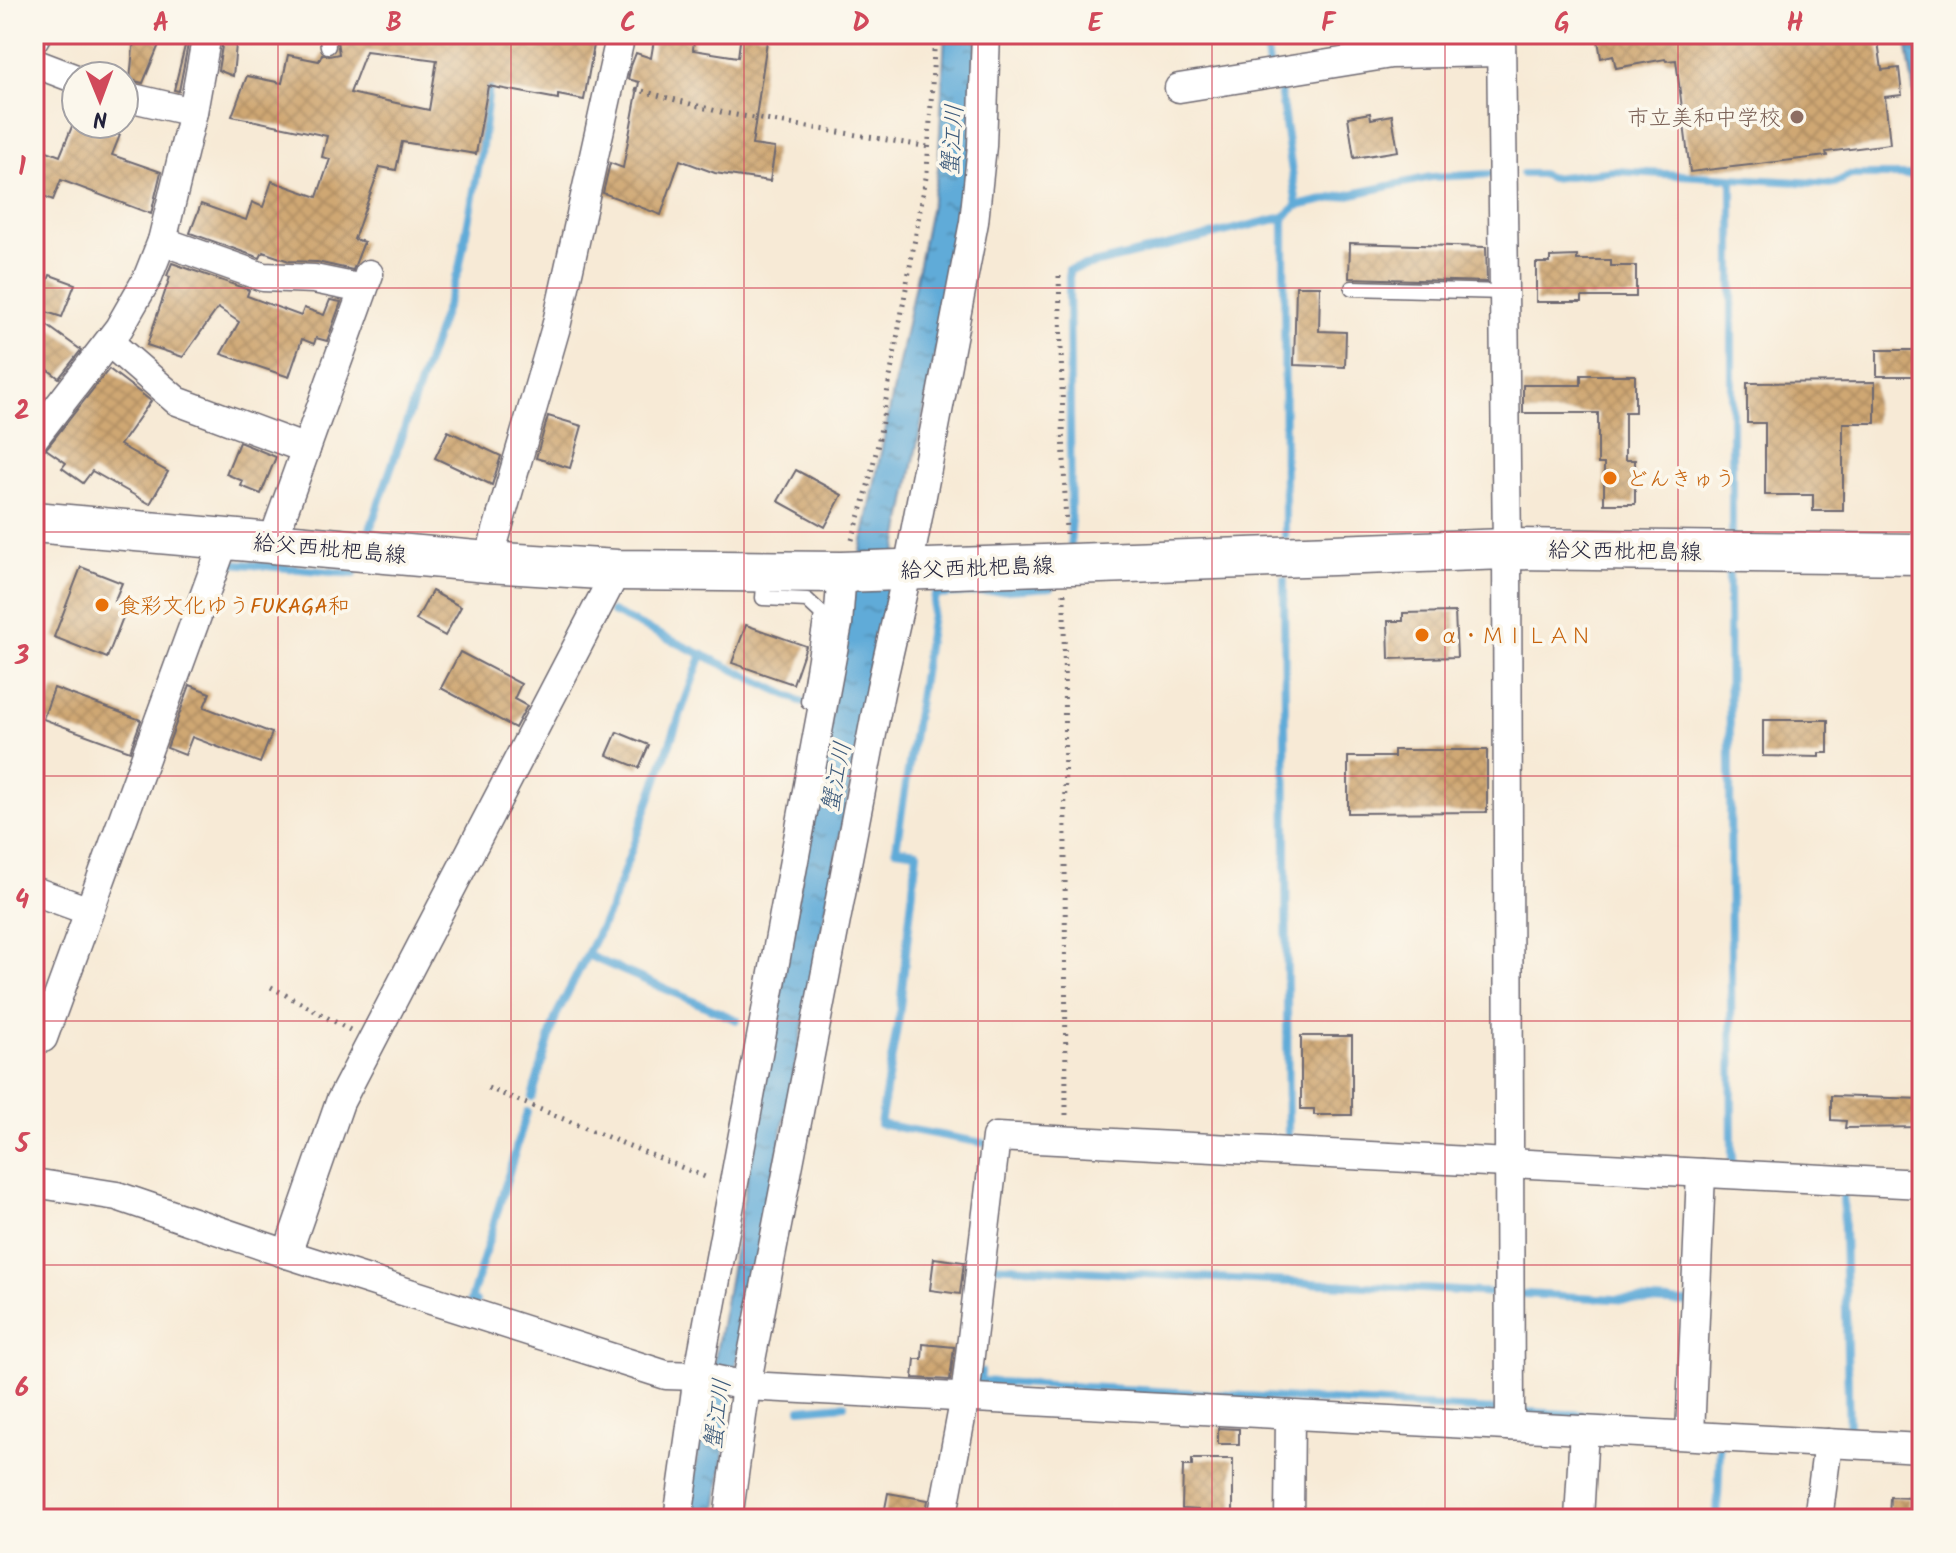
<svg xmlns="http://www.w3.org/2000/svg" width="1956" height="1553" viewBox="0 0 1956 1553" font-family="Kalam,'Klee One',sans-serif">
  <defs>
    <pattern id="water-ripples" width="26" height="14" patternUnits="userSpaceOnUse" patternTransform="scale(2)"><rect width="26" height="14" fill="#60abd8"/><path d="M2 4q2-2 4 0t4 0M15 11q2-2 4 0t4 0" fill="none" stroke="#4f8bb0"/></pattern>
    <pattern id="building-cross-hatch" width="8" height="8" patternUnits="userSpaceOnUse" patternTransform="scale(2)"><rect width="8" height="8" fill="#cfa773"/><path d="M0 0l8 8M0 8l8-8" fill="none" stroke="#b18f64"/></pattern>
  </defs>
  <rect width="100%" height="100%" fill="#fbf7ec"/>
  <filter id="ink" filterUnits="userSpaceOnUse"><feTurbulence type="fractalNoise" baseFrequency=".0125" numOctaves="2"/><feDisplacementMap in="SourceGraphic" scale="16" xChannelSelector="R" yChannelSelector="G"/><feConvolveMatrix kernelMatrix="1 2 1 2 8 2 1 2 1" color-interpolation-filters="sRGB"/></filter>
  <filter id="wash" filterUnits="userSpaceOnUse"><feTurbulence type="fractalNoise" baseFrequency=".006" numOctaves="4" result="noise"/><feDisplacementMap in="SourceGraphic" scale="32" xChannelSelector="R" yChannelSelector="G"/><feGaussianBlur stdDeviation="1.8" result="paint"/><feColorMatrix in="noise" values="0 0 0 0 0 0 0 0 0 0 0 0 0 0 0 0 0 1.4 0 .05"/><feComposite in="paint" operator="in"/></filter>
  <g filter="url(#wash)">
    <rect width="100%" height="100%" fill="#f7ead6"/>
    <!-- water -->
    <g fill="url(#water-ripples)" stroke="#41668a" stroke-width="2">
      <path d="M945,34h32l-6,115 -10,73 -227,1153 -19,144h-29l172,-953 80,-396z"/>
      <path d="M1905,34h17v94l-3,1z"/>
    </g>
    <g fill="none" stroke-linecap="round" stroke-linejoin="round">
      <!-- stream -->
      <g stroke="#60abd8" stroke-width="8">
        <path d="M1264,34l5,31"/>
        <path d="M1279,82l18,124 -13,11 1,318"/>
        <path d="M1523,174h18l10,4 63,-7 219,13 18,-9h71"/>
        <path d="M1732,180v353"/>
        <path d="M1297,206l134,-29 60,-3"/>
        <path d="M368,535l91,-266 22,-115 9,-76"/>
        <path d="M1071,544l-2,-274 215,-53"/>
        <path d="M231,563l123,11"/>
        <path d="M1729,575l3,585"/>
        <path d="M1284,580l4,554"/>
        <path d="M612,612l190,90"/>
        <path d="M587,955l150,65"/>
        <path d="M532,1097l24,-81 55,-109 91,-253"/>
        <path d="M983,1143l-103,-19 19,-108 18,-164 -21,-3 39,-254 116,-8"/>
        <path d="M1843,1188l6,246"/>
        <path d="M991,1266l506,27"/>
        <path d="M1524,1294l163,9"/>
        <path d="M476,1302l-5,-2 56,-188"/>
        <path d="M981,1372l-1,9 513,29"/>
        <path d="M801,1409l43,-4"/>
        <path d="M1527,1412l156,8v-3"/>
        <path d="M1717,1519l3,-70"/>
      </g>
    </g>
    <g id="blocks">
      <!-- building -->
      <g fill="url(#building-cross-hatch)" fill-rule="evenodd">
        <path d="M188,34h2l-11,57 -5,-1z"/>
        <path d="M224,34h13l-4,42 -15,-6z"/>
        <path d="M336,34h260l-12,66 -26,-5v4l-70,-13 -12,68 -74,-12 -6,28 -16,-3 -26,72 10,3 -11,28 -36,-8 -28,-1 -26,-9 -3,6 -70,-25 11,-29 45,16 6,-18 11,5 9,-26 45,16 13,-38 -8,-2 5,-21 -95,-20 15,-40 35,7 6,-28 31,6 3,-7 7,2 10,-2zM366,51l71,9 -8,50 -79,-17z"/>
        <path d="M655,34h36v5h3l-1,11 45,7 3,-23h27l-16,111 23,3 -5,33 -55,-8 -35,-13 -19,55 -58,-22 7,-30 13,5 16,-86 -11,-3 3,-13 5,-13 15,5z"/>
        <path d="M1597,34h280l5,36 17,-2 3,27 -17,2 5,47 -64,8 1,4 -137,16 -14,-112 -10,1 -1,-2 -49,9 -3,-13 -12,3z"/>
        <path d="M134,38l27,2 -18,43 -13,-3z"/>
        <path d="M1370,113l1,6 21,-4 6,36 -44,7 -6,-41z"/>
        <path d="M73,124h15l32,11 -8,20 49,17 -10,42 -90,-34 -8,20 -19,-8v-46l26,10z"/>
        <path d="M1350,243l136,4 1,35 -138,-4z"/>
        <path d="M1577,256v4h34v6h25v31h-54v5h-46v-39h14v-6z"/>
        <path d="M172,263l77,27 -2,6 54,20 3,-8 20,7 6,-15 11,2 -14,39 -11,-3 -2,6 -12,-5 -13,38 -68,-23 18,-32 -21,-14 -35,49 -36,-12 23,-68 -3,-1z"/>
        <path d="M50,275l25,9 -13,33 -25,-8z"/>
        <path d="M1296,286h24l-1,45 27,1 -1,35 -51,-2z"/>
        <path d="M34,316l47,34 -22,28 -25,-19z"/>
        <path d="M1877,350h40l-1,26h-39z"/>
        <path d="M109,369l42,32 -31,44 48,27 -18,32 -58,-33 -9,12 -21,-15 4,-5 -20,-14z"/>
        <path d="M1581,375h54v37h-10v48h10v44h-31v-40h-6v-51h-75v-28h58z"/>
        <path d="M1875,382v41h-32v88h-30v-16h-48v-72h-18v-40z"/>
        <path d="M548,416l34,10 -12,42 -34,-10z"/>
        <path d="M448,431l53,25 -9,29 -57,-27z"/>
        <path d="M239,442l37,15 -15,37 -20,-8 2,-5 -17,-7z"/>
        <path d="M796,470l46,25 -17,32 -47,-26z"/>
        <path d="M81,567l41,16 -8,19 13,5 -20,51 -53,-21z"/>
        <path d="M432,591l29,16 -16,29 -29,-16z"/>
        <path d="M1455,612l2,45 -68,2 -1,-38h15v-8z"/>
        <path d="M746,625l60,21 -13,38 -61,-21z"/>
        <path d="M460,652l61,32 -7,15 13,7 -12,22 -74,-40z"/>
        <path d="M190,685l20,8 -6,14 68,26 -12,30 -68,-26 -7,18 -18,-7z"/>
        <path d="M54,688l87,32 -11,31 -87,-32z"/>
        <path d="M1763,720h65v33h-9v4l-56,-1z"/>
        <path d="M617,732l32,13 -10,23 -32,-13z"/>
        <path d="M1394,750h93v62l-139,1v-56h46z"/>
        <path d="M1301,1036h51v79h-38v-6h-13z"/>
        <path d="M1831,1096l91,3v28l-77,1 1,-7 -15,-1z"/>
        <path d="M934,1258l30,4 -4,32 -30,-4z"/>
        <path d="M923,1344l31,3 -4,33 -37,-2 2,-19h7z"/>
        <path d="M1218,1428l21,1v15h-21z"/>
        <path d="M1192,1459h41v60h-35v-9l-16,-1 1,-43h9z"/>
        <path d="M888,1493l40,7 -3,19h-42z"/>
        <path d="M1890,1497l20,1 -1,21h-20z"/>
      </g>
    </g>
  </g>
  <g filter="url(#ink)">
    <use href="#blocks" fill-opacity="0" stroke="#6d6871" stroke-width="2"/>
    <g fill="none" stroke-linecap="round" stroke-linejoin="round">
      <defs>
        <g id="lane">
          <path d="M326,34l2,12"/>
          <path d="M1352,288l152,4"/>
          <path d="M765,574l-2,24 44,2 15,14 -14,87"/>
        </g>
        <g id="street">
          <path d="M1501,34l6,515 3,877"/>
          <path d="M34,39l3,-5"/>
          <path d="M34,63l42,16"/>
          <path d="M1179,88l212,-34 110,-2"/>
          <path d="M124,96l69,16"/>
          <path d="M162,241l101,36 51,2 49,10"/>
          <path d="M109,342l68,59 129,48"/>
          <path d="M34,438l85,-110 28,-49 15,-38 31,-129 14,-78"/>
          <path d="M272,543l97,-269"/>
          <path d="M488,562l68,-235 65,-293"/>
          <path d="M34,891l55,20"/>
          <path d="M43,1038l182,-499"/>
          <path d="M34,1183l83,13 170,58 379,121 32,1 48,10 1176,62"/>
          <path d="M287,1254l53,-152 277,-532"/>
          <path d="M1690,1435l11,-262"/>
          <path d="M678,1519l20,-143 140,-752 4,-52"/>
          <path d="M728,1519l18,-133 135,-699 27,-118 66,-347 8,-76 4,-112"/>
          <path d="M942,1519l23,-122 31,-260 926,47"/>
          <path d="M1289,1519l1,-104"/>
          <path d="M1579,1519l5,-89"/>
          <path d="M1818,1519l10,-76"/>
        </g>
        <path id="secondary" d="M34,522l454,40 129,8 225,2 665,-23 415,5"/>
      </defs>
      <!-- lane casing -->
      <use href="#lane" stroke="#6d6871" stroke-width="17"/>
      <!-- street casing -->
      <use href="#street" stroke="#6d6871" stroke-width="31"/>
      <!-- secondary casing -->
      <use href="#secondary" stroke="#6d6871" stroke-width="43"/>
      <!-- path -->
      <g stroke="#6d6871" stroke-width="5" stroke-dasharray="2 6" stroke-linecap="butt">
        <path d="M635,89l89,24 205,34"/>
        <path d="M1059,276l7,259"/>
        <path d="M852,540l12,-38 14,-58 49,-272 8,-138"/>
        <path d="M1064,593l2,522"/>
        <path d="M271,987l79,43"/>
        <path d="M488,1088l222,91"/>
      </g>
      <!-- lane -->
      <use href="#lane" stroke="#fff" stroke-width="14"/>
      <!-- street -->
      <use href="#street" stroke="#fff" stroke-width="28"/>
      <!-- secondary -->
      <use href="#secondary" stroke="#fff" stroke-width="40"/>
    </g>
  </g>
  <!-- grid -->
  <path fill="none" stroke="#d1495b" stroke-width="2" stroke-opacity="0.55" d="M278,34v1485M511,34v1485M744,34v1485M978,34v1485M1212,34v1485M1445,34v1485M1678,34v1485M34,288h1888M34,532h1888M34,776h1888M34,1021h1888M34,1265h1888"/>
  <!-- markers -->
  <circle fill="#8d6e63" stroke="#fbf7ec" stroke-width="3" cx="1797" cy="117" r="8"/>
  <g fill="#e8710a" stroke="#fbf7ec" stroke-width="3">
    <circle cx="1610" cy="478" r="8"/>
    <circle cx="102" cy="605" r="8"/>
    <circle cx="1422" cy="635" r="8"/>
  </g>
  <g text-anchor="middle" stroke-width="7" stroke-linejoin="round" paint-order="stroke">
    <!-- education labels -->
    <g font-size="22" fill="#785e54" stroke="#fbf7ec" text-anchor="end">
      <text x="1781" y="125">市立美和中学校</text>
    </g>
    <!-- food labels -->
    <g font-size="22" fill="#c56008" stroke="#fbf7ec" text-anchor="start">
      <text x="1626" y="486">どんきゅう</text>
      <text x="118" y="613">食彩文化ゆうFUKAGA和</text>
      <text x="1438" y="643">α・ＭＩＬＡＮ</text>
    </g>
    <!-- street labels -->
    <g font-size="22" fill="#22223b" stroke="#fbf7ec">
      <text transform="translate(330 548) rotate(5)" y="8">給父西枇杷島線</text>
      <text transform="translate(1625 550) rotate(1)" y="8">給父西枇杷島線</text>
      <text transform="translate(977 567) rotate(-2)" y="8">給父西枇杷島線</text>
    </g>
    <!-- water labels -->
    <g font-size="24" font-style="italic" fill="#3b597a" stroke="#fbf7ec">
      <text transform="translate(952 140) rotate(-86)" y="8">蟹江川</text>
      <text transform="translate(836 777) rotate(-79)" y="8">蟹江川</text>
      <text transform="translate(717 1414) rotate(-82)" y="8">蟹江川</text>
    </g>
  </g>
  <!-- margin -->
  <rect width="1956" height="1553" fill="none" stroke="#fbf7ec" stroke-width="88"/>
  <!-- north arrow -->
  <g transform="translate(100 100) rotate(179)"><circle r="38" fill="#fbf7ec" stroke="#a4a2a5" stroke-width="2"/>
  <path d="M0-6L14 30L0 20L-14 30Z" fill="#d1495b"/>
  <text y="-12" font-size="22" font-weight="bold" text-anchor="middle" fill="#22223b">N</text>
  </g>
  <rect x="44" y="44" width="1868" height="1465" fill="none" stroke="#d1495b" stroke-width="3"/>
  <g font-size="26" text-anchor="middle" font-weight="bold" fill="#d1495b">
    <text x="161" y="31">A</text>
    <text x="394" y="31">B</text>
    <text x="628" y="31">C</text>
    <text x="861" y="31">D</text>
    <text x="1095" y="31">E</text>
    <text x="1328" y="31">F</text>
    <text x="1562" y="31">G</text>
    <text x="1795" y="31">H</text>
    <text x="22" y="175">1</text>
    <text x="22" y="419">2</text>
    <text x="22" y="664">3</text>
    <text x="22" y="908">4</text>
    <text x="22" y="1152">5</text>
    <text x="22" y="1396">6</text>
  </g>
</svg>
